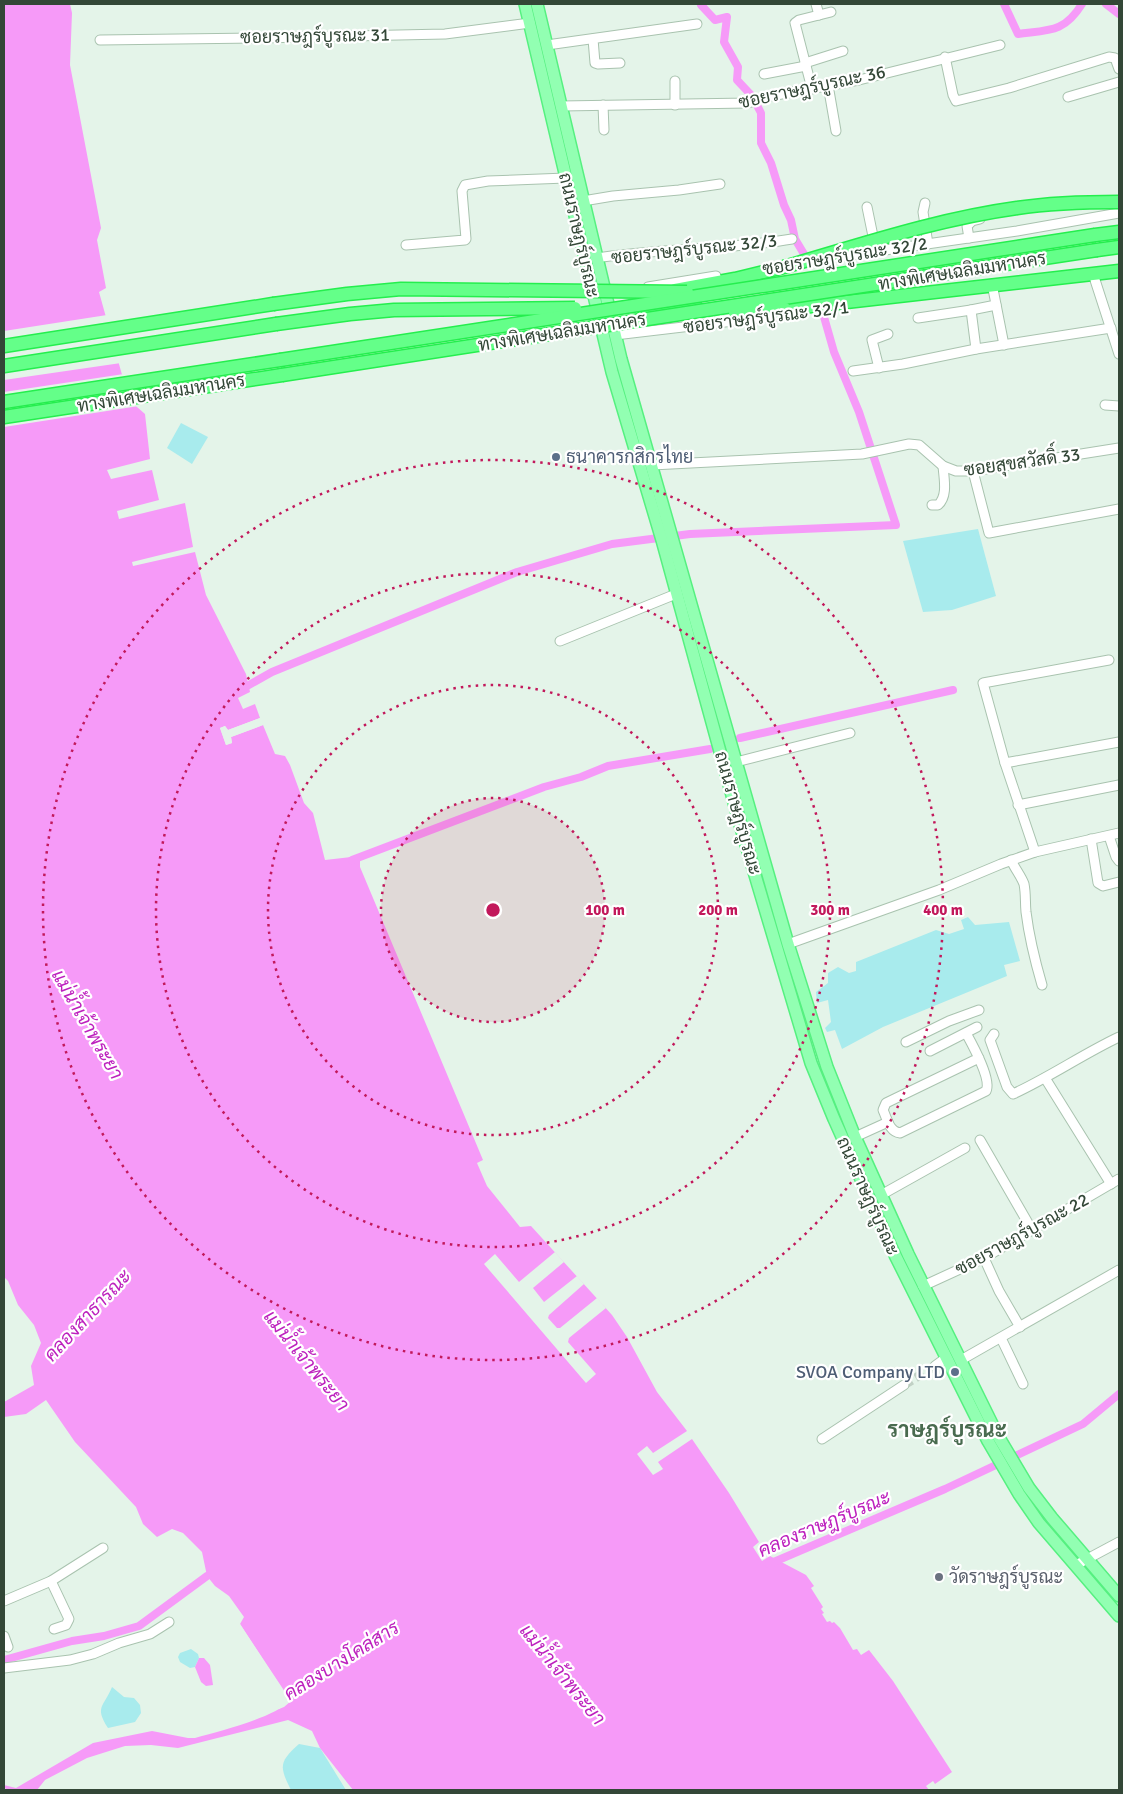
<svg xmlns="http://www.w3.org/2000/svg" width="1123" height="1794" viewBox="0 0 1123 1794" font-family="Signika,Sarabun,sans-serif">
  <rect width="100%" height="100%" fill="#e4f4e9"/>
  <!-- green -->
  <g fill="#a8ebed">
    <path d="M181,423l27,14 -16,27 -25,-16z"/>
    <path d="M978,529l18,67 -44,14 -29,2 -20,-71z"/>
    <path d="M968,917l7,8 34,-3 11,39 -16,4 3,11 -124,51 -41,22 -7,-19 -8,2 -2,-4 6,-6 -3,-22 -11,3 -1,-11 12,-9v-10l10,-6 11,6 7,-2v-9l80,-32 13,4 15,-5 -3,-9z"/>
    <path d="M191,1649l7,5 1,4 -4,9 -5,1 -10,-6 -2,-5 2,-4z"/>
    <path d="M112,1687l12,10 10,1 6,7 1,8 -6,9 -27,6c-14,-22 -4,-21 4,-41z"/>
    <path d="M299,1744l21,4 26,42h-55c-12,-24 -12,-28 8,-46z"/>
  </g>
  <!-- water -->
  <g fill="#f69af8">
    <path d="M4,4h66l2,9 -2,52 31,163 -4,12 9,48 -7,4 30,108 16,14 5,45 -43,11 4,9 41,-9 7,30 -42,11 2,8 66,-16 8,44 -61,15 1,4 62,-14 11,43 40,79 4,18 -12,6 5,11 12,-5 5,14 -32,12 -3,-4 -5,2 6,17 6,-2 -1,-6 32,-12 12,29 10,2 5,9 14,38 9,10 12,47 35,-4v11l123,293 -6,3 10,23 33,41 11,-1 81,89 15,22 30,55 30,39 -34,22 -6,-7 -10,8 16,21 10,-6 -5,-7 34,-23 37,54 30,49 -6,5 9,14 8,-5 36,19 8,11 -3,2 12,19 -2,2 3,4 -2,1 5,8 3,-1 2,2 2,-1 6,6 13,22 4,-1 4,6 8,-5 24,31 59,91 -17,12 -2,-3 -7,5 3,4h-576l-33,-42 -8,-17 -24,-11 -110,28 -27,-3 -26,1 -38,12 -42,22 -8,10h-30l-3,-3v-2l12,3 77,-45 59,-12 36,7h7c25,-7 78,-20 95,-37l-50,-77 4,-7 -15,-21 -14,-10 -8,-10 -5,-24 -19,-19 -11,-4 -15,8 -14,-13 -7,-17 -61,-65 -29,-42 -20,14 -22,3v-15l30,-17 -3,-19 10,-23 -7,-18 -16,-20 -10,-24 -4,-4z"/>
    <path d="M199,1658h5l6,7 3,20 -7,1 -5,-4 -6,-15z"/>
  </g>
  <!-- pier -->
  <g fill="#e4f4e9">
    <path d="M107,315l14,48 -117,17v-49z"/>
    <path d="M124,374l7,25 8,7 -135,21v-35z"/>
    <path d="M260,718l1,2 -33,13 -5,-4 5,13 1,-1 1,-6 32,-12 1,2 -32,12 1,6 -6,2 -6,-17 5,-2 3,4z"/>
    <path d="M555,1252l9,10 -31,26 11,14 33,-26 7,8 -35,31 -1,3 9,10h3l37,-30 9,10 -37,30 -1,4 28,32 -10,9 -102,-119 11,-10 24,28z"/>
    <path d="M240,1624l51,77 -7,6 -5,2 -2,-2 10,-7 -49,-75z"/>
  </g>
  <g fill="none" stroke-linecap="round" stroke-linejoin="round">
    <!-- canal -->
    <g stroke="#f69af8" stroke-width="8">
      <path d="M703,4l-2,1 14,15 12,-3 -3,25 14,25 -1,13 15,16 9,17v30l10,20 13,42 7,15 4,19 9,15"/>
      <path d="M1004,4l14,30c31,-4 46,-1 64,-30"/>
      <path d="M1106,4l13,10"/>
      <path d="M240,690l32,-18 245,-100 95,-28 78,-10 206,-9 -37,-113 -25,-60 -10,-35"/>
      <path d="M740,738l213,-48"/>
      <path d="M352,860l192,-73 37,-10 27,-11 102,-17"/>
      <path d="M769,1564l176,-75 138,-65 36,-30"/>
      <path d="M4,1660l68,-19 32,-5 35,-10 68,-50"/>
    </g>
    <!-- minor-tunnel -->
    <path stroke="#c1d1c5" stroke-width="9" stroke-dasharray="9 4.5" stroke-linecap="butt" d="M904,1385l31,-19"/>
    <defs>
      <g id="minor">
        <path d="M816,4l3,11"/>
        <path d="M593,39l2,24 3,1 22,-1"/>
        <path d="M100,40l159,-2 186,-4 85,-11"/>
        <path d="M547,45l150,-21"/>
        <path d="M945,57l8,38 3,6 53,-13 100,-31 6,1 4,11"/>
        <path d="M805,63l38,-12"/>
        <path d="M764,74l42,-8"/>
        <path d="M828,85l8,46"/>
        <path d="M812,89l-17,-66 4,-3 32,-8"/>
        <path d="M1068,97l51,-15"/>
        <path d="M603,105l1,25"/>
        <path d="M675,105v-24"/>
        <path d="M561,106l187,-3 17,-6 94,-17 141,-35"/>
        <path d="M583,201l30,-5 66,-6 41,-6"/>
        <path d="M925,203l-2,9 5,32"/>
        <path d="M867,207l8,39"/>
        <path d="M969,238l-2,-12 5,-5 8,-2"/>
        <path d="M406,245l59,-5 1,-1 -4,-48 3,-6 23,-4 78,-3"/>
        <path d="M596,258c65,-10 131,-8 196,-19"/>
        <path d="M830,258l187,-27 102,-18"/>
        <path d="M1095,280l24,74"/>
        <path d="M648,287l68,-11"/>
        <path d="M993,289l11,56"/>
        <path d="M971,310l25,-5"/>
        <path d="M918,318l53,-8 5,39"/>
        <path d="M615,335l171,-20"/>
        <path d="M879,368l-7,-28 16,-6"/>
        <path d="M853,371l50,-7 73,-15 135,-21"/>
        <path d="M1105,405l14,1"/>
        <path d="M652,465l210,-11 47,-10 10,1 24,21 13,5h17l146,-23"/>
        <path d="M973,471l16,62 130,-24"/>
        <path d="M932,505h6c10,-9 6,-26 5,-39"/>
        <path d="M560,641l116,-47"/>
        <path d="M736,762l114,-29"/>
        <path d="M1005,763l114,-21"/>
        <path d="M1018,805l101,-20"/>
        <path d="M1109,836l7,21 3,4"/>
        <path d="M1091,839l7,44 5,3 16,-4"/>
        <path d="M1035,852l-30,-89 -22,-80 126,-23"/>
        <path d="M1011,860c4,9 10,16 13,24 2,10 1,18 2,28 3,24 9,49 16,73"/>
        <path d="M788,944l151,-54 62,-26 34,-12 84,-19"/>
        <path d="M966,1033c6,11 26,47 20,58l-86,42c-11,-1 -13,-15 -17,-23l3,-7 93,-45"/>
        <path d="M994,1034l-4,6 17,47 6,7c37,-17 70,-40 106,-57"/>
        <path d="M906,1042l43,-21 30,-11"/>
        <path d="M930,1051l47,-24"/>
        <path d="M1045,1078l66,106"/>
        <path d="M855,1137l33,-15"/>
        <path d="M980,1140l52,90"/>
        <path d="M881,1195l84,-47"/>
        <path d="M984,1258l15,33 21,36"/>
        <path d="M923,1286l61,-28 135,-79"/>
        <path d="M1001,1338l22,46"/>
        <path d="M961,1360l158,-90"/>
        <path d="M935,1366l11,-8"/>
        <path d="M822,1439l82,-54"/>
        <path d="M1076,1565l43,-23"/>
        <path d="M51,1581l18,38 -3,6 -12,4"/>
        <path d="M4,1601l47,-20 52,-33"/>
        <path d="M4,1636l4,11"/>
        <path d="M4,1668l66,-8 23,-6 26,-11 31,-9 19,-12"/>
      </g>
      <g id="major">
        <path d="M525,4l87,368 50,168 79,288 70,235 23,56 61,136 93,186 31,53 20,29 80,93"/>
        <path d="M537,4l84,355 167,585 39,123 28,70 53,117 90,182 31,52 23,30 67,78"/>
      </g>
      <g id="highway">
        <path d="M1095,235l24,-3"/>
        <path d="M1097,250l22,-3"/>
        <path d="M675,290l60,-11 49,-12"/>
        <path d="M643,308l53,-1"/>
        <path d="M785,309l334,-38"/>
        <path d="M4,346l269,-42"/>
        <path d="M4,366l272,-42"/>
        <path d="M4,402l276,-42"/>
        <path d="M4,417l278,-42"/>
      </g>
    </defs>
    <!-- minor casing -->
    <use href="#minor" stroke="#a9c3af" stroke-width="11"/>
    <!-- major casing -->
    <use href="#major" stroke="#56f080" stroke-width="14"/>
    <!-- highway casing -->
    <use href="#highway" stroke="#25ee4e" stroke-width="15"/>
    <!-- minor -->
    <use href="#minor" stroke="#fff" stroke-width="9"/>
    <!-- major -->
    <use href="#major" stroke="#92ffb2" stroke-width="11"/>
    <!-- highway -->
    <use href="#highway" stroke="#64ff89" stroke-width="12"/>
    <defs>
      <g id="highway-bridge">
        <path d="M784,267c76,-22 153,-48 233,-59 34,-5 68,-6 102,-6"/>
        <path d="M273,304l74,-10 54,-5 286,3"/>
        <path d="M735,313l50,-4"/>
        <path d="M276,324l74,-10 44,-4 181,-2"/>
        <path d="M280,360l815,-125"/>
        <path d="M282,375l815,-125"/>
      </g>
    </defs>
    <!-- highway-bridge casing -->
    <use href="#highway-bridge" stroke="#25ee4e" stroke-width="15" stroke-linecap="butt"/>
    <!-- highway-bridge -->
    <use href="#highway-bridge" stroke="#64ff89" stroke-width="12"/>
  </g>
  <!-- distance rings -->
  <circle cx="493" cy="910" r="112" fill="#c2185b" fill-opacity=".12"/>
  <g fill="none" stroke="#c2185b" stroke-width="2.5" stroke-dasharray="2.5 5">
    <circle cx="493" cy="910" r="112"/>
    <circle cx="493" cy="910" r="225"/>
    <circle cx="493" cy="910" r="337"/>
    <circle cx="493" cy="910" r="450"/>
  </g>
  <!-- markers -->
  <g fill="#5c6f8a" stroke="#fff" stroke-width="2">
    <circle cx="556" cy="457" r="5"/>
    <circle cx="955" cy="1372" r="5"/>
  </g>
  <circle fill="#6b7280" stroke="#fff" stroke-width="2" cx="939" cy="1577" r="5"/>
  <g text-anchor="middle" stroke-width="4.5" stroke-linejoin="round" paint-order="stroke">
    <!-- street labels -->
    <g font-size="18" fill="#334737" stroke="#fff">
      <text transform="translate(315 36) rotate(-1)" y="6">ซอยราษฎร์บูรณะ 31</text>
      <text transform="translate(812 87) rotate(-12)" y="6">ซอยราษฎร์บูรณะ 36</text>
      <text transform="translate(579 235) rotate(77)" y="6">ถนนราษฎร์บูรณะ</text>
      <text transform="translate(694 249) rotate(-6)" y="6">ซอยราษฎร์บูรณะ 32/3</text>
      <text transform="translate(845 256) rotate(-9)" y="6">ซอยราษฎร์บูรณะ 32/2</text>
      <text transform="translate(962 271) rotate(-9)" y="6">ทางพิเศษเฉลิมมหานคร</text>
      <text transform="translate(766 317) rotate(-7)" y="6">ซอยราษฎร์บูรณะ 32/1</text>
      <text transform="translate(562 332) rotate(-9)" y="6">ทางพิเศษเฉลิมมหานคร</text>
      <text transform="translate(161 393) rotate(-9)" y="6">ทางพิเศษเฉลิมมหานคร</text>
      <text transform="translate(1022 462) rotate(-8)" y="6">ซอยสุขสวัสดิ์ 33</text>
      <text transform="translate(738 813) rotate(74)" y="6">ถนนราษฎร์บูรณะ</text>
      <text transform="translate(868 1196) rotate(66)" y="6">ถนนราษฎร์บูรณะ</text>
      <text transform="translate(1022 1234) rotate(-29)" y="6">ซอยราษฎร์บูรณะ 22</text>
    </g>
    <!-- service labels -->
    <g font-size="18" fill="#4e5e75" stroke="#fff" text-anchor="start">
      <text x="566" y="463">ธนาคารกสิกรไทย</text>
      <text x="945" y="1378" text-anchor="end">SVOA Company LTD</text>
    </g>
    <!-- worship labels -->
    <g font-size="18" fill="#5b616d" stroke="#fff" text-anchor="start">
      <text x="949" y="1583">วัดราษฎร์บูรณะ</text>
    </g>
    <!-- water labels -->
    <g font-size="19" font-style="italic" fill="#bd21be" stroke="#fff">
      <text transform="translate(88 1024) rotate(60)" y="7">แม่น้ำเจ้าพระยา</text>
      <text transform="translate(87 1315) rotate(-47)" y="7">คลองสาธารณะ</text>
      <text transform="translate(307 1360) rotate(51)" y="7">แม่น้ำเจ้าพระยา</text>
      <text transform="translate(824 1523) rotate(-23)" y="7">คลองราษฎร์บูรณะ</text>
      <text transform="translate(341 1660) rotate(-32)" y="7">คลองบางโคล่สาร</text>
      <text transform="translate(563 1674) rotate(51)" y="7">แม่น้ำเจ้าพระยา</text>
    </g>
    <!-- district labels -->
    <g font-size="22" font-weight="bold" fill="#496b4f" stroke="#fff">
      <text x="947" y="1437">ราษฎร์บูรณะ</text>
    </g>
  </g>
  <circle cx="493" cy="910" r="8" fill="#c2185b" stroke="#fff" stroke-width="2.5"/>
  <g font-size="15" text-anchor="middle" font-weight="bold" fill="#c2185b" stroke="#fff" stroke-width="4.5" stroke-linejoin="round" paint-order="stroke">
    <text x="605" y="915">100 m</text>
    <text x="718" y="915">200 m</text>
    <text x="830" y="915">300 m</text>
    <text x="943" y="915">400 m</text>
  </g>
  <!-- border -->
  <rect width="1123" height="1794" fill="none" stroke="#334737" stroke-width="10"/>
</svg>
